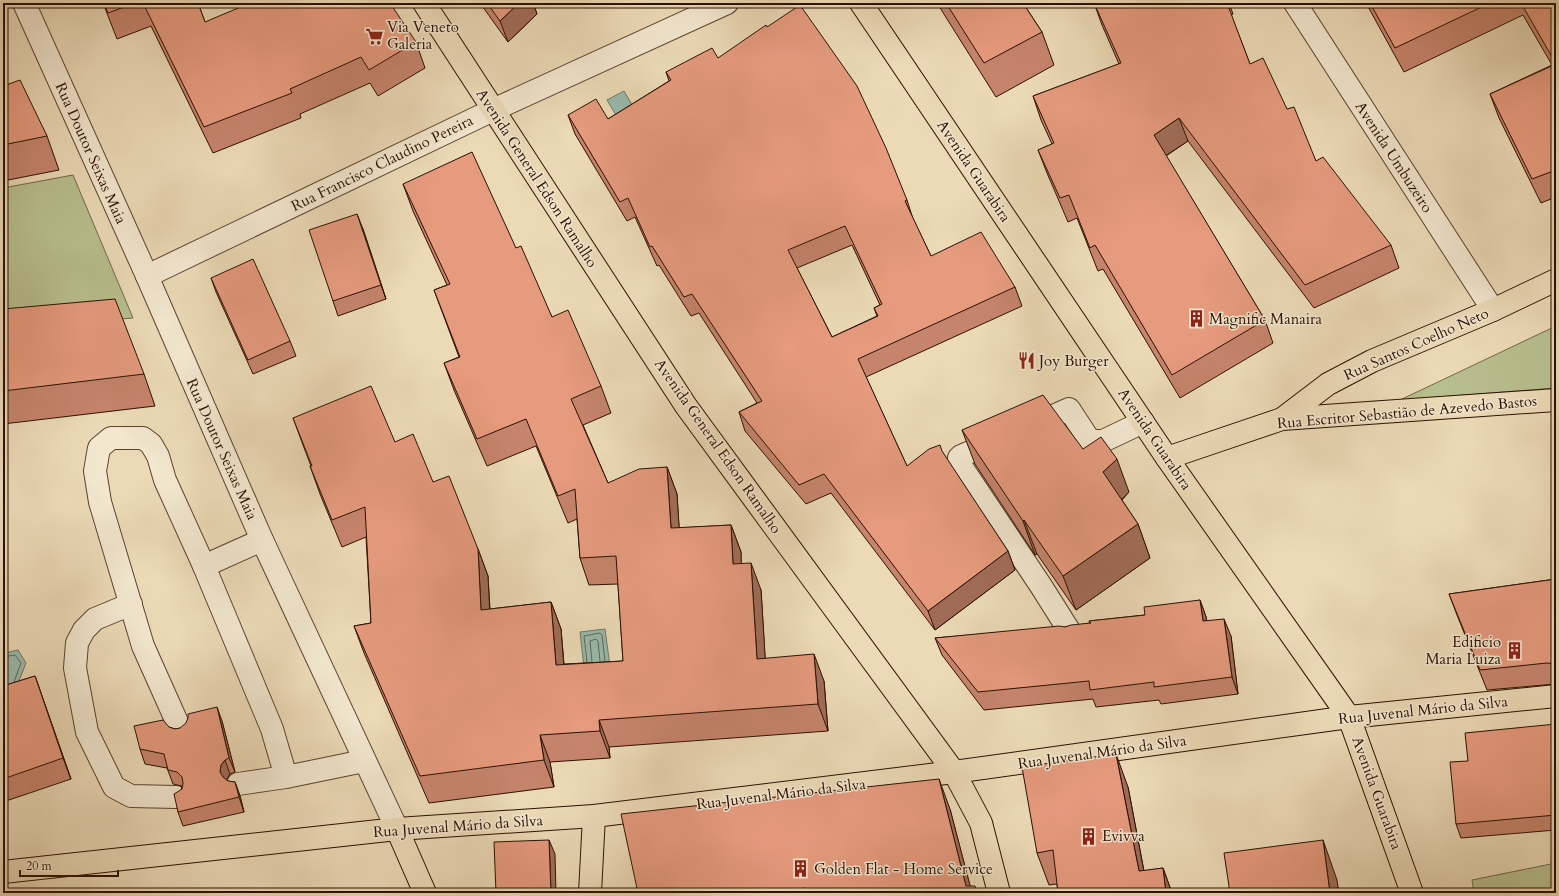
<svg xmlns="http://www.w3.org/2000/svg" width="1559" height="896" viewBox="0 0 1559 896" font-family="Cardo,serif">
  <rect width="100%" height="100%" fill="#ecdab7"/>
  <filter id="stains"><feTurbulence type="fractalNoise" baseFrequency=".005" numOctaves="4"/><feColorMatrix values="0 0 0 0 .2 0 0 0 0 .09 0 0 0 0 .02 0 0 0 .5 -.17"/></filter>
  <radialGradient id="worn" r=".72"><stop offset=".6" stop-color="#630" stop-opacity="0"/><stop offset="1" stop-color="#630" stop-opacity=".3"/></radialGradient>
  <!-- green -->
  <g fill="#b8bf8e" stroke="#726847">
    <path d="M73,175l60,143 -130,11v-141z"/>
    <path d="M1556,326v62l-156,12z"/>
    <path d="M1556,863v30h-82l-2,-13z"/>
  </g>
  <!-- water -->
  <g fill="#99bbaf" stroke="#6d7769">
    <path d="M624,91l18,31 -16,10 -19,-32z"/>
    <path d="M605,629l7,52 -26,4 -6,-53z"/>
    <path d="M18,650l8,13 -13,33 -10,2v-41l2,-4z"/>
  </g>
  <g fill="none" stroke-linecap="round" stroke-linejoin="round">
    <!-- shore -->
    <g stroke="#626658" stroke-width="1">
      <path d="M3,657l12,-2 6,8 -7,19"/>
      <path d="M587,662l-3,-26 16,-3 2,2 3,26"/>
      <path d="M592,662l-2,-21 6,-2 2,2 2,20"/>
    </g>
    <defs>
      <g id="minor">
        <path d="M24,3l123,273 115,264 135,289"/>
        <path d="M1295,3l198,307"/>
        <path d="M147,276l346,-166 234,-107"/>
        <path d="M1029,427l40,-18 21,32h13l40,-19"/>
        <path d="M998,440l-37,16 -2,2v5l82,123 29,46"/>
        <path d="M204,566l58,-26"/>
        <path d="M131,604l-36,15 -11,11 -7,13 -2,25 12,64 27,55 17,9 45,1"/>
        <path d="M181,731l-38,-85 -43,-144 -5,-31 4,-23 12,-10h32l8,6 7,12 7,24 39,86 68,163 14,48"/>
        <path d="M238,784l48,-7 78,-16"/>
      </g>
      <g id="major">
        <path d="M424,3l262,403 268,366 27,51 18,70"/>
        <path d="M861,3l306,455 182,259 63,176"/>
        <path d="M1282,419l46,-35 44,-23 121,-51 63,-30"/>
        <path d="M1167,458l115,-39 274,-19"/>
        <path d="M397,829l28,64"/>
        <path d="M3,872l394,-43 197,-13 360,-44 395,-55 207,-21"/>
        <path d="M590,893l4,-77"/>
      </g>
    </defs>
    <!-- minor casing -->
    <use href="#minor" stroke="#5b422e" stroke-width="24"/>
    <!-- major casing -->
    <use href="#major" stroke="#2b1000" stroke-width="24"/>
    <!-- minor -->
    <use href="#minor" stroke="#f3e7d0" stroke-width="22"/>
    <!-- major -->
    <use href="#major" stroke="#ecdab7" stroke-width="22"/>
  </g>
  <!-- wall -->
  <g fill="#c6846c" stroke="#2b1000" fill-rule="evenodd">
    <path d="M103,3h95l7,19 211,20 9,26 -47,28 -8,-13 -70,31 1,4 -88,35 -62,-127 -34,13z"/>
    <path d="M480,3h53l4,11 -29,28z"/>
    <path d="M937,3h86l19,29 12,33 -58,32z"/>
    <path d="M1094,3h135l4,11 -2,1 19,49 37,45 29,52 75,84 8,23 -85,40 -126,-167 -22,15 99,164 8,23 -93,55 -77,-129 -5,2 -21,-53 -9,4 -21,-49 -9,-23 14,-6 -11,-24 -8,-24 86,-32 -17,-39z"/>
    <path d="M1366,3h190v194l-15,6 -42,-85 -9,-24 62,-29 -29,-50 -119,57z"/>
    <path d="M718,58l189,142 6,19 18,37 84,31 7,19 -156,71 41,89 35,-14 66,99 7,19 -80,60 -104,-137 -25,11 -61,-73 -6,-19 18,-9 -58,-90 -8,3 -32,-51 -2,1 -22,-49 -8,4 -52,-87 -7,-19 40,4 61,-38 -3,-9zM852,245l28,60 -6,3 3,8 -45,21 -35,-69z"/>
    <path d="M3,77l3,8 41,51 12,34 -56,11z"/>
    <path d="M403,184l113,64 36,69 49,69 10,27 -28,12 25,58 59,-16 10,27 2,34 52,-3 10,27v12l20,26 4,68 59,23 4,50 -219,16 1,11 -60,4 4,25 -125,16 -65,-150 -10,-27 17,-3 -5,-86 -24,10 -22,-53 -10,-28h1l-8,-21 -10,-27 102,24 38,40 45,67 10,27 2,33 61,-7 10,27 3,35 59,-3 -5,-77 -29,1 -9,-27 -3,-39 -9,4 -32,-77 -49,20 -33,-76 -10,-27 15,-6 -25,-67 13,-5 -34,-74z"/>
    <path d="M363,229l23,70 -48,17 -5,-15z"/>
    <path d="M211,278l79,63 6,15 -43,18 -37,-82z"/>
    <path d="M3,309l141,65 11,32 -152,18z"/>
    <path d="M962,430l121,19 46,43 -7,8 16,24 12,34 -74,52 -39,-56 -2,1 -60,-91z"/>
    <path d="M1556,579v105l-69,6 -30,-75 -8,-21z"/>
    <path d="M1200,600l6,17 1,4 24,15 7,58 -77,10 -2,-4 -63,7 -3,-8 -109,11 -42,-55 -7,-17 130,-11 25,-4 -1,-2 56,-6z"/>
    <path d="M35,676l36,103 -68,23v-116z"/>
    <path d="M222,721l13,51 -5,2 -4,6 2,1 7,1 5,14 4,16 -61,14 -5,-14 4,-26 -9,-2 -6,-16 -22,-4 -5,-15 29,-22 6,2z"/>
    <path d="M1556,724v106l-95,8 -5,-14 12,-63z"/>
    <path d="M1128,787l16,84 19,-3 9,25h-114l-1,-9 -8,1 -12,-32z"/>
    <path d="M950,809l20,77 7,7h-339z"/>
  </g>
  <!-- shaded-wall -->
  <g fill="#a16c58" stroke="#2b1000">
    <path d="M519,3h14l4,11 -29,28 -8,-21z"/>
    <path d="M1179,118l9,23 -26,17 -8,-23z"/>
    <path d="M357,214l6,15 23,70 -5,-14z"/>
    <path d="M1117,459l12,33 -14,14 -12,-34z"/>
    <path d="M667,467l10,27 4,61 -10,-27z"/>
    <path d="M1024,520l13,34 -2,1 -12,-34z"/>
    <path d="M1138,524l12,34 -74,52 -13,-34z"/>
    <path d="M731,525l10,27 1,39 -9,-27z"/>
    <path d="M478,549l10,27 3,61 -10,-27z"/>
    <path d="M1008,551l7,19 -80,60 -7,-19z"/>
    <path d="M751,563l10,27 6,96 -10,-27z"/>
    <path d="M1200,600l6,17 3,21 -6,-17z"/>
    <path d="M551,602l10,27 5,63 -10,-27z"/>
    <path d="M1224,619l7,17 7,58 -6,-17z"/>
    <path d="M814,654l10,27 4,50 -10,-27z"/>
    <path d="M35,676l7,20 29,83 -8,-21z"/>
    <path d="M217,707l5,14 13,51 -6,-14z"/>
    <path d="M599,720l10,27 1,11 -10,-27z"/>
    <path d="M540,735l10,27 4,25 -10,-27z"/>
    <path d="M1116,754l12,33 20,106 -9,-22z"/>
    <path d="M225,760l5,14 -3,5 -1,7 -6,-14 1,-7z"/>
    <path d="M939,779l11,30 22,84 -6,-7z"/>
    <path d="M235,782l5,14 4,16 -5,-15z"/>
    <path d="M549,840l6,14 1,39h-5z"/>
    <path d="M1323,840l14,40 2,13h-9z"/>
    <path d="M1163,868l9,25h-6z"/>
  </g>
  <!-- building -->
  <g fill="#e69a7e" stroke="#2b1000" fill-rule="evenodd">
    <path d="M104,3h31l-27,10z"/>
    <path d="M143,3h55l7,19 45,-19h140l26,39 -47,28 -8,-13 -71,32 2,4 -88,34z"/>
    <path d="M487,3h32l-19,18z"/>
    <path d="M946,3h77l19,29 -58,31z"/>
    <path d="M1094,3h133l23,61 13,-6 24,51 7,-2 22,54 7,-4 68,88 -86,40 -126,-167 -25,17 111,185 -93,55 -77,-130 -5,3 -21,-53 -9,3 -22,-48 16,-7 -21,-47 88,-33z"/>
    <path d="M1370,3h120l-95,45z"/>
    <path d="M1521,3h35v167l-24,9 -42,-85 66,-30z"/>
    <path d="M800,5l57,81 29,62 21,52 -2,1 26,55 50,-24 34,55 -157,72 49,107 22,-17 11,-4 2,6 66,100 -80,60 -104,-137 -25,11 -60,-73 23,-11 -70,-107 -8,3 -32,-51 -2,1 -22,-49 -8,4 -52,-87 28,-16 12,20 63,-39 -5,-8 46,-24 6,10 48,-33 1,2zM845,226l37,78 -8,4 4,8 -46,21 -44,-87z"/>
    <path d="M3,77l3,8 14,-5 27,56 -44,9z"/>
    <path d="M472,152l44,96 5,-2 31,71 16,-7 33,76 -30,13 37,84 31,-14 28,-2 4,61 60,-3 2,39 18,-1 6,96 57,-5 4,50 -219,16 1,11 -60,4 4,25 -124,16 -66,-150 17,-3 -6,-116 -33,13 -22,-54h2l-19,-48 78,-32 24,56 18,-8 20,48 16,-6 29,73 3,61 70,-8 5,63 67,-4 -7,-105 -36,2 -5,-69 -17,7 -32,-77 -49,20 -33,-76 16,-6 -26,-67 16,-6 -47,-100z"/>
    <path d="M357,214l24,71 -48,16 -24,-71z"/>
    <path d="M253,259l37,82 -42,19 -37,-82z"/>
    <path d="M115,299l29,75 -141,17v-82z"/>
    <path d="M1043,395l40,54 18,-12 16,22 -14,13 35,52 -75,52 -39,-56 -1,1 -61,-91z"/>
    <path d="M1556,579v85l-9,-1 -67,7 -31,-76z"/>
    <path d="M1200,600l3,21 21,-2 8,58 -78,10v-5l-64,8 -1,-9 -111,11 -43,-54 124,-12 6,1 6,-2 20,-2 -2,-2 56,-6 -1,-8z"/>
    <path d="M35,676l28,82 -60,21v-93z"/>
    <path d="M217,707l12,51 -4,2 -4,5 -1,7 3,5 5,4 7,1 4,15 -61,15 -4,-18 8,-5 1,-6 -1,-6 -5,-5 -9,-2 -4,-16 -24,-5 -6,-23 29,-6 6,7 6,2 5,-1 6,-5 2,-5v-4z"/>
    <path d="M1556,724v91l-100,9 -6,-62 18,-1 -3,-28z"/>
    <path d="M1116,754l23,117 24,-3 3,25h-108l-5,-43 -16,3 -15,-86z"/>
    <path d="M939,779l27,107h9l2,7h-171l-1,-5 -42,5h-125l-17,-79z"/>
    <path d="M549,840l2,53h-55l-2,-51z"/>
    <path d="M1323,840l7,53h-100l-6,-40z"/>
  </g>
  <!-- icons -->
  <defs>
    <symbol id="supermarket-bare" viewBox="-9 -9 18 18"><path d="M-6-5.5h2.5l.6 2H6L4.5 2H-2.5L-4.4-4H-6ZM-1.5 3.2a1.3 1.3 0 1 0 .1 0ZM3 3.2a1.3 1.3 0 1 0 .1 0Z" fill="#8f2418" stroke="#f3e7d0" stroke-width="2.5" paint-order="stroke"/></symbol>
    <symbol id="building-bare" viewBox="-9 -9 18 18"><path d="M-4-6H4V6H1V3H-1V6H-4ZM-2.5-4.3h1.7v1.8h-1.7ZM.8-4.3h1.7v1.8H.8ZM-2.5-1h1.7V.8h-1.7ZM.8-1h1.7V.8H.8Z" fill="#8f2418" stroke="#f3e7d0" stroke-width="2.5" paint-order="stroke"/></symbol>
    <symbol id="restaurant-bare" viewBox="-9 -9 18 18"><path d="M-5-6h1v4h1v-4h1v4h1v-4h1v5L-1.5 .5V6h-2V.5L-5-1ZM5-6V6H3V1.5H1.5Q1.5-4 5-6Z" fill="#8f2418" stroke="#f3e7d0" stroke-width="2.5" paint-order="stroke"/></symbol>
  </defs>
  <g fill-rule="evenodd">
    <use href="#supermarket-bare" x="362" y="24" width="25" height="25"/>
    <use href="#building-bare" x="1184" y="306" width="25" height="25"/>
    <use href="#restaurant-bare" x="1014" y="348" width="25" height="25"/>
    <use href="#building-bare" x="1502" y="638" width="25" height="25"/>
    <use href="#building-bare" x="1076" y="824" width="25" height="25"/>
    <use href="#building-bare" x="788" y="856" width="25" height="25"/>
  </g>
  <g text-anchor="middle" stroke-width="3" stroke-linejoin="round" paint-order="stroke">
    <!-- poi labels -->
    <g font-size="15" fill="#2b1000" stroke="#f3e7d0" text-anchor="start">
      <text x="387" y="32">Via Veneto<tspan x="387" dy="17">Galeria</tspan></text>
      <text x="1209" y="324">Magnific Manaira</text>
      <text x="1039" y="366">Joy Burger</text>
      <text x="1501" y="647" text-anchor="end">Edificio<tspan x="1501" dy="17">Maria Luiza</tspan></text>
      <text x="1102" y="841">Evivva</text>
      <text x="814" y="874">Golden Flat - Home Service</text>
    </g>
    <!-- street labels -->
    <g font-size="15" fill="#2b1000" stroke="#f3e7d0">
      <text transform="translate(91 153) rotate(66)" y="5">Rua Doutor Seixas Maia</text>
      <text transform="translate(1394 157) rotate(57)" y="5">Avenida Umbuzeiro</text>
      <text transform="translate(382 163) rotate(-26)" y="5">Rua Francisco Claudino Pereira</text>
      <text transform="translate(974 171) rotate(56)" y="5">Avenida Guarabira</text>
      <text transform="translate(537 178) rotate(57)" y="5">Avenida General Edson Ramalho</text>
      <text transform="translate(1416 344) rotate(-24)" y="5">Rua Santos Coelho Neto</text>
      <text transform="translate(1407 412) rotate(-5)" y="5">Rua Escritor Sebastião de Azevedo Bastos</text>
      <text transform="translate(1155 439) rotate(56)" y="5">Avenida Guarabira</text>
      <text transform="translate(718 446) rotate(55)" y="5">Avenida General Edson Ramalho</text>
      <text transform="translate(222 449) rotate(66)" y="5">Rua Doutor Seixas Maia</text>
      <text transform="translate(1423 710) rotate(-6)" y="5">Rua Juvenal Mário da Silva</text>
      <text transform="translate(1102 752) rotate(-8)" y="5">Rua Juvenal Mário da Silva</text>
      <text transform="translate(1377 793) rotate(70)" y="5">Avenida Guarabira</text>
      <text transform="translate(781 794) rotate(-7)" y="5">Rua Juvenal Mário da Silva</text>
      <text transform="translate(458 826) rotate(-4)" y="5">Rua Juvenal Mário da Silva</text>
    </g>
  </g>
  <!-- margin -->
  <rect width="1559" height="896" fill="none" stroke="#ecdab7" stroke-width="16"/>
  <rect x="4" y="4" width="1551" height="888" fill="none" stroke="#2b1000" stroke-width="2"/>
  <rect x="8" y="8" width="1543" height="880" fill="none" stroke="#2b1000"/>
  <!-- scale -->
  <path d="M20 870v6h98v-6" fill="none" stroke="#2b1000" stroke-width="2"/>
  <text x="26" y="870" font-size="12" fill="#2b1000" stroke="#f3e7d0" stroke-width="3" paint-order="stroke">20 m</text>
  <rect width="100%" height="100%" filter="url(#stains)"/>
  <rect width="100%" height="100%" fill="url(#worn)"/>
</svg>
